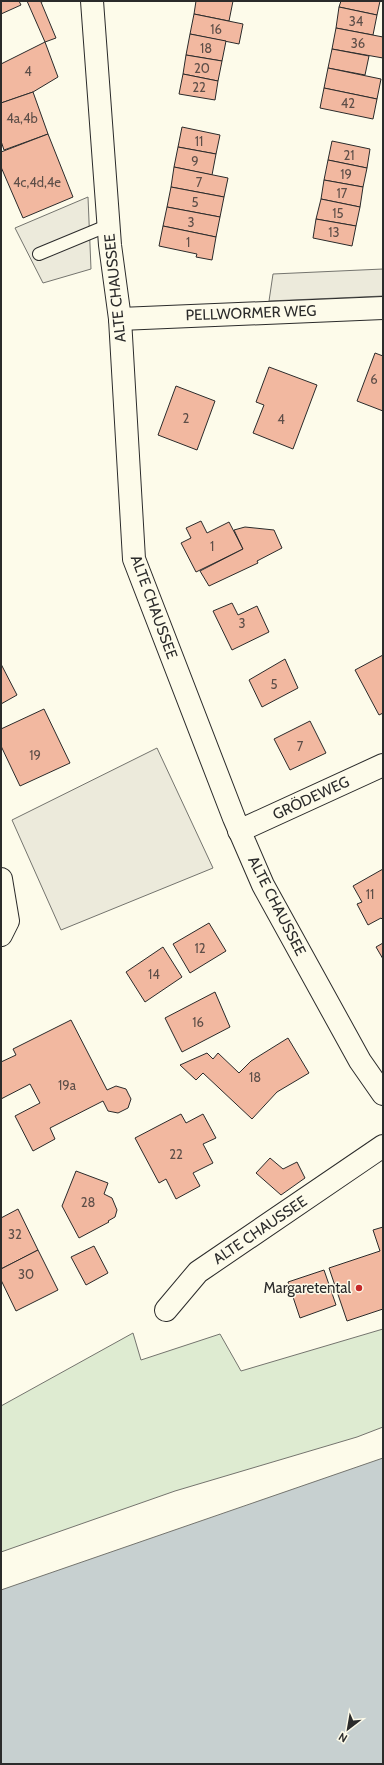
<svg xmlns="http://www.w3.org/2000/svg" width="384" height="1765" viewBox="0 0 384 1765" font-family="Cabin,sans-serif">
  <rect width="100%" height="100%" fill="#fdfbea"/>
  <!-- green -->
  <path fill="#deebd1" stroke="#74746e" d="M383,1329v98l-26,10 -182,54 -174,61v-146l132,-73 8,27 79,-26 21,37z"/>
  <!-- parking -->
  <g fill="#eceadb" stroke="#74746e">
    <path d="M88,197l3,72 -48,14 -28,-55z"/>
    <path d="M383,269v27l-114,5 4,-27z"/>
    <path d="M157,748l56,120 -152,62 -49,-110z"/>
  </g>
  <!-- water -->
  <path fill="#c7d0d0" stroke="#74746e" d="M383,1458v306h-382v-174z"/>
  <!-- building -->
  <g fill="#f2b8a0" stroke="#2b2b2b">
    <path d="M1,1h18l2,4 -20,9z"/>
    <path d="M27,1h18l-4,1 15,36 -11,4z"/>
    <path d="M196,1h37l-4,20 -35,-7z"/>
    <path d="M341,1h39l-3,14 -38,-8z"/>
    <path d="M339,7l38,8 -4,20 -37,-7z"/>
    <path d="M194,14l49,10 -4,20 -49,-10z"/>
    <path d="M336,28l47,9v21l-51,-9z"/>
    <path d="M190,34l36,7 -4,20 -36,-6z"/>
    <path d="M45,42l13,35 -25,15 -32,11v-39z"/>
    <path d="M332,49l37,7 -4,19 -37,-7z"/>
    <path d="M186,55l36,6 -4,20 -35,-7z"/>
    <path d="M328,68l53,11 -4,20 -53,-11z"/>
    <path d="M183,74l35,7 -3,19 -36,-6z"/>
    <path d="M324,88l53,11 -4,20 -53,-11z"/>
    <path d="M33,92l15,42 -44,16 -3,-9v-38z"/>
    <path d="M182,127l38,8 -4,19 -38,-7z"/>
    <path d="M48,134l25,63 -50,21 -22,-51v-15z"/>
    <path d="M332,141l38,8 -3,19 -39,-8z"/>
    <path d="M178,147l38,7 -4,21 -38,-8z"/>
    <path d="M328,160l39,8 -4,19 -39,-7z"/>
    <path d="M174,167l54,11 -4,19 -53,-10z"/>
    <path d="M324,180l39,7 -3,20 -39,-8z"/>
    <path d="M171,187l53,10 -4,20 -53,-10z"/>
    <path d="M321,199l39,8 -4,19 -40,-7z"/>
    <path d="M167,207l53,10 -4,20 -53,-11z"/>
    <path d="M316,219l40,7 -4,20 -39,-8z"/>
    <path d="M163,226l53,11 -4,23 -16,-3 1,-3 -38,-8z"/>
    <path d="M375,353l8,3v55l-26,-10z"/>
    <path d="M269,367l48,18 -24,64 -40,-16 11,-28 -8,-3z"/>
    <path d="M176,386l39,15 -18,49 -39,-15z"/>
    <path d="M201,521l6,12 22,-11 14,27 -47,23 -15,-29 10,-5 -5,-10z"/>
    <path d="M245,527l29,3 8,18 -25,13 1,2 -49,23 -9,-15 43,-22 -9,-19z"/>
    <path d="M232,603l6,12 19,-9 12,26 -37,18 -19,-39z"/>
    <path d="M383,655v58l-4,2 -24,-45z"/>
    <path d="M285,659l13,29 -36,19 -13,-27z"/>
    <path d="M1,664l16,31 -16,9z"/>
    <path d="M44,709l26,54 -50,23 -19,-40v-17z"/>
    <path d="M310,721l16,32 -36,17 -16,-31z"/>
    <path d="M383,869v51l-2,-2 -13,7 -11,-21 5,-2 -9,-16z"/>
    <path d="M209,923l17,28 -36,22 -17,-29z"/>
    <path d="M383,943v16l-7,-12z"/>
    <path d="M163,947l19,30 -37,25 -19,-30z"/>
    <path d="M215,992l15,35 -48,25 -17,-34z"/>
    <path d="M71,1020l36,70 9,-4 10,3 5,10 -3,9 -10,5 -10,-2 -5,-10 -53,27 5,11 -22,12 -18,-35 25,-13 -10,-19 -29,15v-37l15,-7 -3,-6z"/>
    <path d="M288,1038l21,35 -32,19 -25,27 -49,-46 -7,7 -16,-15 27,-12 6,6 5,-6 21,20 12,-12z"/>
    <path d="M181,1114l5,9 17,-9 13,24 -13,6 10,19 -20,10 7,13 -24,13 -10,-20 -7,4 -24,-45z"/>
    <path d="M270,1158l13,11 14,-7 8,16 -24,17 -25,-22z"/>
    <path d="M76,1171l32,12 -4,11 8,4 5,12 -2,7 -7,4 1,1 -30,16 -17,-32z"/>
    <path d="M18,1209l20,41 -37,19v-51z"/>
    <path d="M383,1227v82l-36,12 -18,-53 51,-17 -7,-21z"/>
    <path d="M94,1246l14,27 -22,12 -15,-28z"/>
    <path d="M38,1250l20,40 -42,21 -15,-31v-11z"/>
    <path d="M324,1270l12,35 -36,13 -12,-36z"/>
  </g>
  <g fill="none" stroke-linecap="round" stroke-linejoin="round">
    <defs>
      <path id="lane" d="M39,254l70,-29"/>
      <g id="street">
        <path d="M92,1l18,244 10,74 14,240 100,259 29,67 97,176 23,33"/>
        <path d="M120,319l263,-11"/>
        <path d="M239,831l144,-66"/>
        <path d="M1,879l7,42 -7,14"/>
        <path d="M166,1310l32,-38 185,-126"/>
      </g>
    </defs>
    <!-- lane casing -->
    <use href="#lane" stroke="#2b2b2b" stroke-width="14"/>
    <!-- street casing -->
    <use href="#street" stroke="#2b2b2b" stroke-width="24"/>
    <!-- lane -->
    <use href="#lane" stroke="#fdfbea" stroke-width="12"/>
    <!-- street -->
    <use href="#street" stroke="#fdfbea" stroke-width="22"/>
  </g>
  <!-- markers -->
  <circle fill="#c62828" stroke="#fdfbea" stroke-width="1.5" cx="359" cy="1288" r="4"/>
  <g text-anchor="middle" stroke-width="3" stroke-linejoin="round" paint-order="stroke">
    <!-- number labels -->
    <g font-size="13" fill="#5d4e48">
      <text x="356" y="26">34</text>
      <text x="216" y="34">16</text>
      <text x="358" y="48">36</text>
      <text x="206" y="53">18</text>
      <text x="202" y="73">20</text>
      <text x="28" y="76">4</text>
      <text x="199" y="92">22</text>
      <text x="348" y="108">42</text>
      <text x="22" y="123">4a,4b</text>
      <text x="199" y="146">11</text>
      <text x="349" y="160">21</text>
      <text x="195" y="166">9</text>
      <text x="346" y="179">19</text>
      <text x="37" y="187">4c,4d,4e</text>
      <text x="199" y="187">7</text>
      <text x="342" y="198">17</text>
      <text x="195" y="207">5</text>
      <text x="338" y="218">15</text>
      <text x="191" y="227">3</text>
      <text x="334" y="237">13</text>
      <text x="188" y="247">1</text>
      <text x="374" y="384">6</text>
      <text x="186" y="423">2</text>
      <text x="281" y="424">4</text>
      <text x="212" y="551">1</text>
      <text x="242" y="628">3</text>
      <text x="274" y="689">5</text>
      <text x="300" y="751">7</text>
      <text x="35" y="760">19</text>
      <text x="370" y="899">11</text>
      <text x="200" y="953">12</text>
      <text x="154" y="979">14</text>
      <text x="198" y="1027">16</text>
      <text x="255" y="1082">18</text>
      <text x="67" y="1090">19a</text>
      <text x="176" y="1159">22</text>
      <text x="88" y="1207">28</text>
      <text x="15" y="1239">32</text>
      <text x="26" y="1279">30</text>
    </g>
    <!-- street labels -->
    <g font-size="15" fill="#2b2b2b" stroke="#fdfbea">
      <text transform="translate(115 288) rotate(-96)" y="5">ALTE CHAUSSEE</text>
      <text transform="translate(251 313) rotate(-2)" y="5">PELLWORMER WEG</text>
      <text transform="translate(154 607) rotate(70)" y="5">ALTE CHAUSSEE</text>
      <text transform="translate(311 798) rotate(-25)" y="5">GRÖDEWEG</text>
      <text transform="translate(277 906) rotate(63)" y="5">ALTE CHAUSSEE</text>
      <text transform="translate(260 1230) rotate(-34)" y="5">ALTE CHAUSSEE</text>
    </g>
    <!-- poi labels -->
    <g font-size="15" fill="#2b2b2b" stroke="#fdfbea" text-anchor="end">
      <text x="351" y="1293">Margaretental</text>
    </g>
  </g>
  <!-- border -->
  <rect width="384" height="1765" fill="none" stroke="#2b2b2b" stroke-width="4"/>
  <!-- north arrow -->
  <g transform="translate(348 1729) rotate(211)" stroke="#fdfbea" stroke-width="3" paint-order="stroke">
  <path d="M0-3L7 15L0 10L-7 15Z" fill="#2b2b2b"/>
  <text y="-6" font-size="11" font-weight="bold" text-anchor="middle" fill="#2b2b2b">N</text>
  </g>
</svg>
